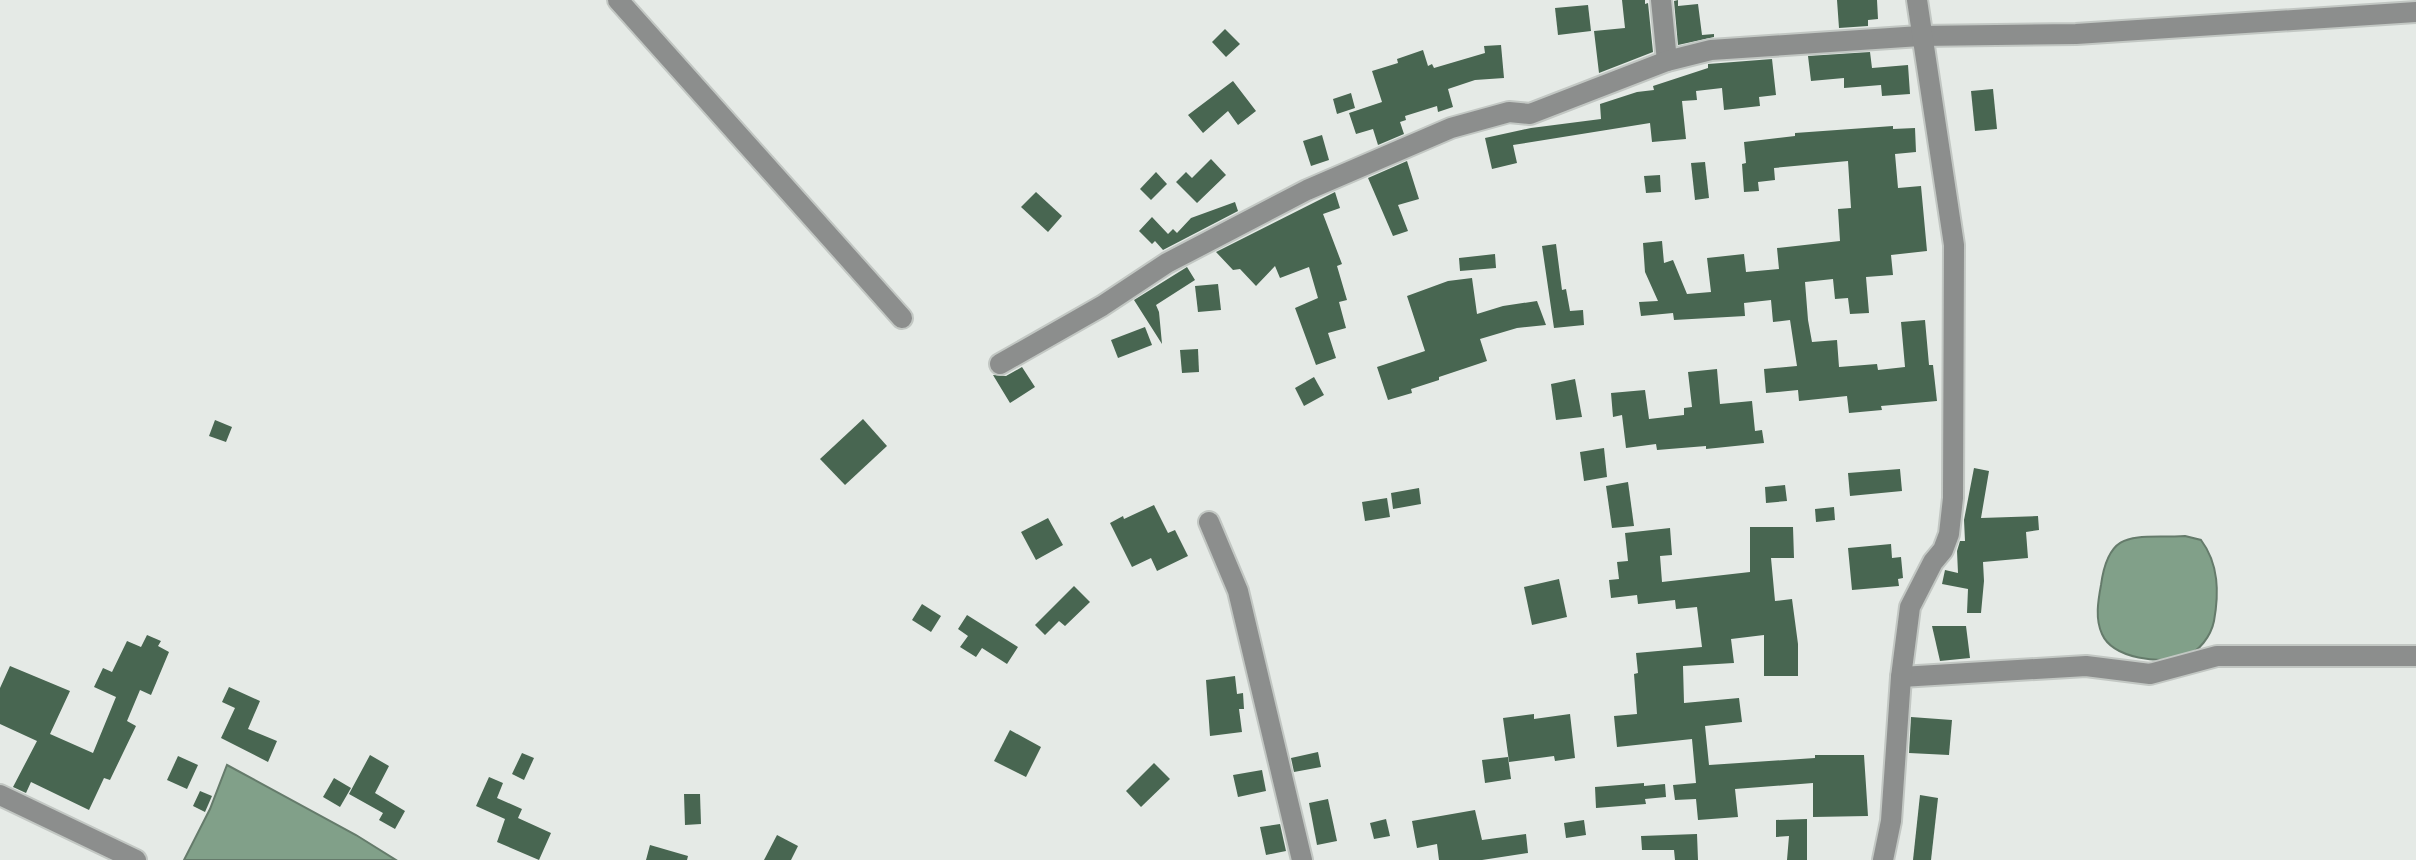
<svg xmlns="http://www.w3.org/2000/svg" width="2416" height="860" viewBox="0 0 2416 860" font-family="'Noto Serif',serif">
  <rect width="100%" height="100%" fill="#e5eae6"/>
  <!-- water -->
  <g fill="#81a089" stroke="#657b6b" stroke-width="2">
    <path d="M2185,536l16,4c18,24 18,53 13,81 -3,15 -15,31 -30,36 -23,7 -71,2 -82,-23 -7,-15 -4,-33 -1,-49 8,-59 35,-46 84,-49z"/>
    <path d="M227,765l129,70 40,25h-212l26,-51z"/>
  </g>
  <!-- building -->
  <g fill="#486651">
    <path d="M1622,0h23v4l3,-1 5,49 -54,21 -5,-42 31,-3z"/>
    <path d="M1678,0v6l20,-2 4,31 12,-1v3l-36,8 -4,-44z"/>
    <path d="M1837,0h40l1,19 -10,1v6l-29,2z"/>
    <path d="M1588,5l3,26 -33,4 -3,-27z"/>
    <path d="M1225,29l15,15 -14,13 -14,-15z"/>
    <path d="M1501,45l3,33 -29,2 -27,9 5,18 -15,5 -1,-6 -32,10 1,4 -6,2 4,12 -26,11 -5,-16 -17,5 -7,-21 33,-11 -10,-31 26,-8 -1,-4 26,-9 5,16 4,-2 2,4 51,-15 -1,-7z"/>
    <path d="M1870,52l2,16 36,-3 2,29 -28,2 -1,-11 -37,3v-10l-33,3 -3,-25z"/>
    <path d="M1772,59l4,36 -17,2 1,9 -36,4 -2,-22 -26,3 1,9 -15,1 4,38 -34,3 -2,-19 -137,22 4,18 -25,6 -7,-31 46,-10 70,-9 -1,-15 37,-12 17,-2 -1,-4 55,-18v-4z"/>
    <path d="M1233,81l23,30 -18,14 -10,-14 -25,22 -15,-18z"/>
    <path d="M1993,89l4,40 -22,2 -4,-40z"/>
    <path d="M1351,93l4,15 -18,6 -4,-15z"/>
    <path d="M1893,126v3l22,-1 1,24 -21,2 3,34 23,-2 6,65 -36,4 2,20 -27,2 3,36 -19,1 -2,-16 -13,1 -2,-20 -28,3 3,38 4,22 25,-2 2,27 38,-3 1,6 27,-3 -4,-45 24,-2 4,45h4l4,36 -56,5 1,4 -33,3 -2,-17 -48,5 -1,-11 -32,3 -2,-24 33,-3 -7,-46 -17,2 -2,-22 -27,3 1,13 -71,4 -1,-7 -32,3 -2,-14 19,-1 -13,-29 -2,-29 19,-2 2,22 9,-3 14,34 24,-2 -4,-34 37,-4 2,18 33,-3 -2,-21 63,-7 -2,-32 13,-1 -3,-47 -74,7 1,12 -17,2 1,9 -15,1 -2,-28 4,-1 -2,-21 51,-6v-3z"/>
    <path d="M1322,135l7,25 -18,6 -8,-25z"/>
    <path d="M1211,159l15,16 -29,28 -21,-21 10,-10 6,6z"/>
    <path d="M1407,161l12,38 -21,6 10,26 -15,5 -25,-58z"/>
    <path d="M1705,162l4,36 -14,2 -4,-37z"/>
    <path d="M1156,172l11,12 -16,16 -11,-11z"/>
    <path d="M1660,175l1,17 -15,1 -2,-17z"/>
    <path d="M1036,192l26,24 -14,16 -27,-25z"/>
    <path d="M1335,192l5,16 -17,6 19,50 -5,2 10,34 -8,2 7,26 -18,5 8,25 -20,7 -21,-57 23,-10 -9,-31 -29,11 -5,-12 -19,20 -16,-17 -7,1 -17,-18z"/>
    <path d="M1235,202l3,9 -75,39 -8,-9 -3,3 -13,-13 13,-14 16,17 5,-5 4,4 14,-15z"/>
    <path d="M1556,244l6,46 4,-1 4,22 13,-1 1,15 -30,3 -12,-82z"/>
    <path d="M1495,254l1,14 -36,3 -1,-13z"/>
    <path d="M1187,267l8,13 -39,25 3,7 3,32 -28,-44z"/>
    <path d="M1472,278l5,36 26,-8 34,-5 9,24 -29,3 -37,11 7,22 -48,16v3l-28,9 1,4 -24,7 -11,-33 48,-16 -18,-55 41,-15z"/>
    <path d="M1218,284l3,26 -23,2 -3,-26z"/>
    <path d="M1145,327l7,18 -34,13 -7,-18z"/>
    <path d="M1198,349l1,23 -17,1 -2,-23z"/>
    <path d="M1022,367l13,20 -25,16 -17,-28 13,1z"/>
    <path d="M1717,369l3,35 32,-3 3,30 7,-1 2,13 -58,6v-3l-49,4 -1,-6 -30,4 -4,-33 -9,2 -2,-24 34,-3 4,29 35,-4v-7l8,-1 -4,-35z"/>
    <path d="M1314,377l10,18 -20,11 -9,-18z"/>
    <path d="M1575,379l7,38 -26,3 -5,-36z"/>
    <path d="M863,419l24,27 -42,39 -25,-26z"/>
    <path d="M215,420l17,7 -6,15 -17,-6z"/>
    <path d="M1604,448l3,29 -23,4 -4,-29z"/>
    <path d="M1974,468l15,3 -8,47 57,-2 1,14 -13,2 2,26 -45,4 1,19 -3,32h-14l1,-24 -26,-5 3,-14 13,3 -1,-22 3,-10h5l-1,-21z"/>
    <path d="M1900,469l2,22 -52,5 -2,-23z"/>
    <path d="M1628,482l6,44 -22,2 -6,-42z"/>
    <path d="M1785,485l2,16 -21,2 -1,-16z"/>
    <path d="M1419,488l2,16 -28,5 -2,-16z"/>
    <path d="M1387,498l3,19 -25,4 -3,-19z"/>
    <path d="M1154,505l14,28 7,-3 13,26 -31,15 -6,-13 -19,9 -22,-44 13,-7 1,3z"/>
    <path d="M1834,507l1,13 -19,2 -1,-13z"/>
    <path d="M1048,518l15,27 -27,15 -15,-28z"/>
    <path d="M1750,527h43l1,31h-23l4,43 17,-2 6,45v32h-34v-41l-33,4 3,24 -51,3 1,37 55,-5 3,24 -37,4 4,39 106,-7v-3h49l4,61 -55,1v-34l-78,6 3,28 -40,3 -2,-21 -21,1 -2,-15 23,-2 -4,-44 -75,8 -3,-31 23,-2 -3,-40 4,-1 -2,-20 66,-6 -5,-40 -21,2 -1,-9 -37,4 -1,-9 -26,3 -2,-18 10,-1 -2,-17 11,-1 -3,-28 45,-5 2,27 -12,1 2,26 88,-10z"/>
    <path d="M1891,544l1,14 9,-1 2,21 -5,1 1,7 -47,4 -4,-42z"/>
    <path d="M1559,579l8,38 -35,8 -8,-38z"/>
    <path d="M1074,586l16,16 -25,24 -6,-5 -14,14 -10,-10z"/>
    <path d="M922,604l19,12 -10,16 -19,-12z"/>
    <path d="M967,615l51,32 -11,17 -25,-16 -6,9 -16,-10 8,-11 -10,-7z"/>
    <path d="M1932,626h34l4,32 -30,3z"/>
    <path d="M147,635l14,6 -3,5 11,6 -18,43 -11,-5 -13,31 9,5 -26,54 -6,-2 -15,32 -58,-28 -5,11 -13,-6 24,-46 -37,-17v-36l10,-22 60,25 -20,43 43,19 23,-56 -22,-10 9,-19 9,4 15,-31 14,6z"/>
    <path d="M1235,676l2,18 6,-1 1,16h-5l3,23 -32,4 -4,-56z"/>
    <path d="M229,687l31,14 -12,28 29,12 -9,21 -47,-24 14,-30 -13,-6z"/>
    <path d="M1534,714v5l36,-5 5,44 -20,3 -1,-5 -45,6 -6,-44z"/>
    <path d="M1911,717l41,3 -3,35 -40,-2z"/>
    <path d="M1010,730l31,17 -15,30 -32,-16z"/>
    <path d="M1318,752l3,15 -27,5 -3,-14z"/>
    <path d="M522,753l12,5 -10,22 -12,-6z"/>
    <path d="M370,755l19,11 -14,27 30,18 -10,18 -16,-9 4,-7 -34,-19z"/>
    <path d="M178,756l20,9 -11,24 -20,-9z"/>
    <path d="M1508,757l3,22 -26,4 -3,-23z"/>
    <path d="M1154,763l16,16 -29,28 -15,-16z"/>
    <path d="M1262,770l4,21 -28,6 -5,-22z"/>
    <path d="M489,777l14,6 -6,15 25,11 -4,9 33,15 -12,27 -42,-18 8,-23 -29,-13z"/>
    <path d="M334,778l17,10 -11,19 -17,-10z"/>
    <path d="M1644,783v3l21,-2 1,13 -21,2 1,5 -50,4 -1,-21z"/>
    <path d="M200,791l12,5 -7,16 -12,-6z"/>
    <path d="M684,794h16l1,30 -16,1z"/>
    <path d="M1920,795l18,3 -7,62h-18z"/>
    <path d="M1328,799l9,42 -20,4 -8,-42z"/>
    <path d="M1475,810l7,30 44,-6 2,19 -46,7h-43l-2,-16 -20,4 -5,-27z"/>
    <path d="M1386,819l4,17 -16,3 -4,-16z"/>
    <path d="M1807,819v41h-20l2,-24 -13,1v-17z"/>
    <path d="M1584,820l2,15 -20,3 -2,-15z"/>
    <path d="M1280,824l6,27 -20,4 -6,-28z"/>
    <path d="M1697,834l1,26h-23l-1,-10h-32l-1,-14z"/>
    <path d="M777,835l21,11 -7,14h-27z"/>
    <path d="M650,845l38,11 -1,4h-41z"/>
  </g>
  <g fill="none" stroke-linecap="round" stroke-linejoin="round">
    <defs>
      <g id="minor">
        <path d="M618,0l284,318"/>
        <path d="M1661,0l6,61"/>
        <path d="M1000,364l102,-58 65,-43 140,-73 144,-62 58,-16 21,2 137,-53 44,-11 209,-14 156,-2 340,-22"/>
        <path d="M1209,522l29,69 64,269"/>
        <path d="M1901,677l185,-11 64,8 67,-18h199"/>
        <path d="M0,795l136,65"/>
        <path d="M1883,860l8,-39 10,-144 9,-70 23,-45 10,-12 6,-16 4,-36 1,-253 -37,-245"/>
      </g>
    </defs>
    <!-- minor casing -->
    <use href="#minor" stroke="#c2c7c3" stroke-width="24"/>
    <!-- minor -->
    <use href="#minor" stroke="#8c8e8d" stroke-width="20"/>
  </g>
</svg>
